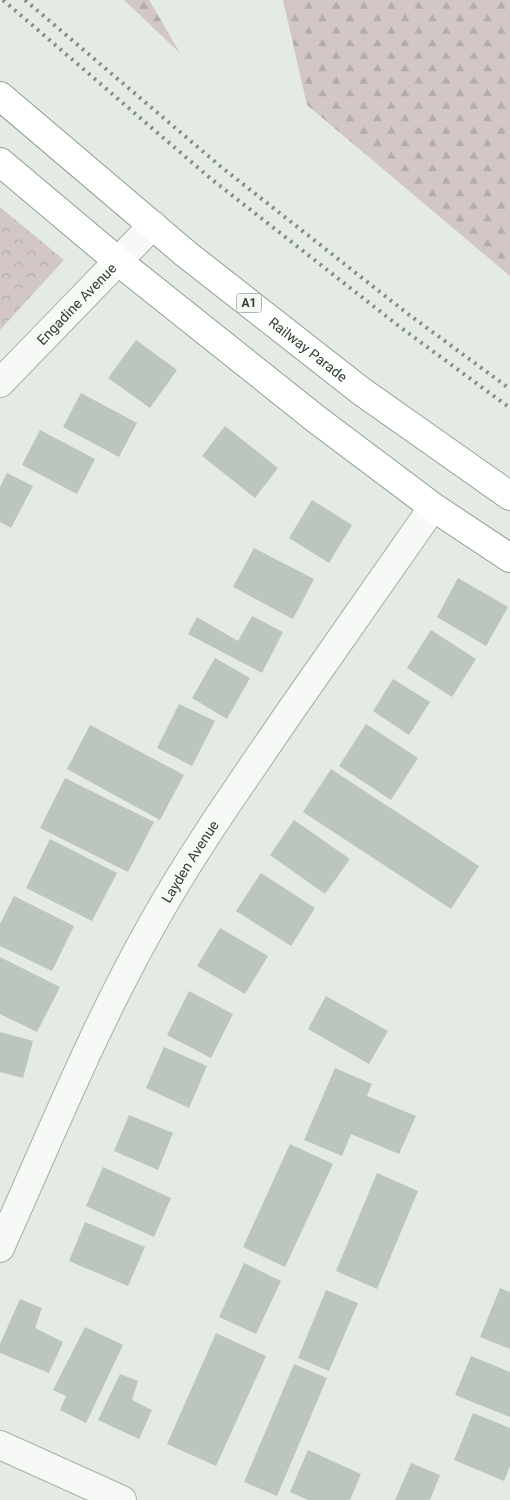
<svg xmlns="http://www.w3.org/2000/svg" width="510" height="1500" viewBox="0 0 510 1500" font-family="Roboto,sans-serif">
  <defs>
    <pattern id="forest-firs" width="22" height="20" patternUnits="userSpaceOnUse" patternTransform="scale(1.25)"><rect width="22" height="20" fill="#d3c7c6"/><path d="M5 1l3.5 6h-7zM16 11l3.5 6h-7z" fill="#b5acaa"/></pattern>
    <pattern id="park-crowns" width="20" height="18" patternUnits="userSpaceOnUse" patternTransform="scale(1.25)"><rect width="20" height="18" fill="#d3c7c6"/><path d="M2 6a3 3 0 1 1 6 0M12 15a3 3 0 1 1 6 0" fill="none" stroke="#b5acaa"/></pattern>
  </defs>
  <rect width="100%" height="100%" fill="#e4eae4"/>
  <!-- forest -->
  <g fill="url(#forest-firs)">
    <path d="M124,0h25l31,53z"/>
    <path d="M283,0h227v276l-203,-171z"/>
  </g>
  <!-- park -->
  <path fill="url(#park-crowns)" d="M0,207l64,53 -64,70z"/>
  <!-- building -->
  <g fill="#bcc6bc">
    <path d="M136,340l41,30 -27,38 -42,-30z"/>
    <path d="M81,393l56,30 -18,34 -56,-30z"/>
    <path d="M225,426l53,42 -23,30 -53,-42z"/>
    <path d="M40,430l55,29 -18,35 -55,-29z"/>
    <path d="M7,473l26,13 -22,42 -11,-6v-35z"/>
    <path d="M312,500l40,25 -23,38 -40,-25z"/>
    <path d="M254,548l60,31 -21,40 -60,-32z"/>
    <path d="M458,578l50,29 -22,39 -49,-29z"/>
    <path d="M252,616l31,16 -21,41 -74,-39 9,-17 41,24z"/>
    <path d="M431,630l45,29 -24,38 -45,-29z"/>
    <path d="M215,658l35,20 -23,41 -35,-21z"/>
    <path d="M393,679l37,23 -21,33 -36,-24z"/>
    <path d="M179,704l36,17 -23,45 -35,-18z"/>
    <path d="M366,724l52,34 -27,42 -52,-34z"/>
    <path d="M90,725l94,50 -24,45 -93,-51z"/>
    <path d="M331,769l148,97 -28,43 -148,-97z"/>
    <path d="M65,778l89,44 -26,50 -88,-44z"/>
    <path d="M294,820l56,39 -25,35 -55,-39z"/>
    <path d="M50,839l67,34 -25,48 -66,-33z"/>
    <path d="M261,873l54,35 -24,38 -55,-35z"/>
    <path d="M14,896l60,30 -22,45 -52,-25v-22z"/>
    <path d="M220,928l48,28 -23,38 -48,-28z"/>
    <path d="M0,957l60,30 -23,45 -37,-18z"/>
    <path d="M189,991l44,23 -22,44 -44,-23z"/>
    <path d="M326,996l62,35 -19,33 -61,-35z"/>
    <path d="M0,1032l33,9 -10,37 -23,-6z"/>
    <path d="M164,1047l43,19 -18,42 -43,-20z"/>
    <path d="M335,1068l37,16 -5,12 49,20 -17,38 -48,-20 -9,22 -38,-16z"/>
    <path d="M129,1115l44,18 -15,37 -44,-19z"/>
    <path d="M290,1144l43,20 -48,103 -42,-20z"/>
    <path d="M103,1167l68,31 -17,39 -68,-31z"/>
    <path d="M377,1173l41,18 -41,98 -41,-18z"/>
    <path d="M85,1222l60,25 -17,39 -59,-25z"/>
    <path d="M244,1263l37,18 -25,53 -37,-17z"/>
    <path d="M500,1288l10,4v57l-30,-12z"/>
    <path d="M326,1290l32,13 -29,68 -31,-13z"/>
    <path d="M20,1299l22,9 -7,20 28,14 -14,31 -49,-20v-9z"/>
    <path d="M85,1327l38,18 -37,78 -26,-13 6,-14 -13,-6z"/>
    <path d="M216,1333l50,23 -50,110 -49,-22z"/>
    <path d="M471,1356l39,16v45l-55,-22z"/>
    <path d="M294,1364l33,14 -50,118 -33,-14z"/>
    <path d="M120,1374l18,7 -6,19 20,10 -13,29 -41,-19z"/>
    <path d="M473,1413l37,15v38l-6,15 -50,-21z"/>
    <path d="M308,1450l53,24 -11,26h-42l-18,-8z"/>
    <path d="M411,1463l29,12 -10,25h-35z"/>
  </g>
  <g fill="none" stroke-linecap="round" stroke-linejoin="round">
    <defs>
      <g id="minor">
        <path id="s1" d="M0,383l153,-158"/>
        <path id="s2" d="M0,1248c49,-109 94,-221 153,-325 40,-72 88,-139 134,-207 49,-70 97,-140 146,-209"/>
        <path d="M0,1445l122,55"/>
      </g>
      <g id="highway">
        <path id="s3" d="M0,96l186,158 175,137 149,105"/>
        <path d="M0,162l119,100 197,157 117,88 77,51"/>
      </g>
    </defs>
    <!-- minor casing -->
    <use href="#minor" stroke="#a6b1a6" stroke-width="30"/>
    <!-- highway casing -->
    <use href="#highway" stroke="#8e9f8d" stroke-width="30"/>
    <!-- minor -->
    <use href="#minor" stroke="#f6f9f6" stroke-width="28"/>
    <!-- highway -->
    <use href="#highway" stroke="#fff" stroke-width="28"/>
    <!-- rail -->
    <g stroke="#80927f" stroke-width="4" stroke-dasharray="2.5 5" stroke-linecap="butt">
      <path d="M3,0l207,178 190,149 110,81"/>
      <path d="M25,0l195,166 188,148 102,75"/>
    </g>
  </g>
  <g text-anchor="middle" stroke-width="5" stroke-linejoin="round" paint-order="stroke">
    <!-- shield labels -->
    <rect fill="#f4f8f3" stroke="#697868" stroke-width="1" x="236.5" y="293.5" width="25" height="19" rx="4"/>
    <g font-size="12" font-weight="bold" fill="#2e412d">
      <text x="249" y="307">A1</text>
    </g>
    <!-- street labels -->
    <g font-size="14" fill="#2e412d" stroke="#f4f8f3">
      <text dy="5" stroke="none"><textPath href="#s1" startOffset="110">Engadine Avenue</textPath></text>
      <text dy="5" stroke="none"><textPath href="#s3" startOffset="399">Railway Parade</textPath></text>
      <text dy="5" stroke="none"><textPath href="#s2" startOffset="431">Layden Avenue</textPath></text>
    </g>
  </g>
</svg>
